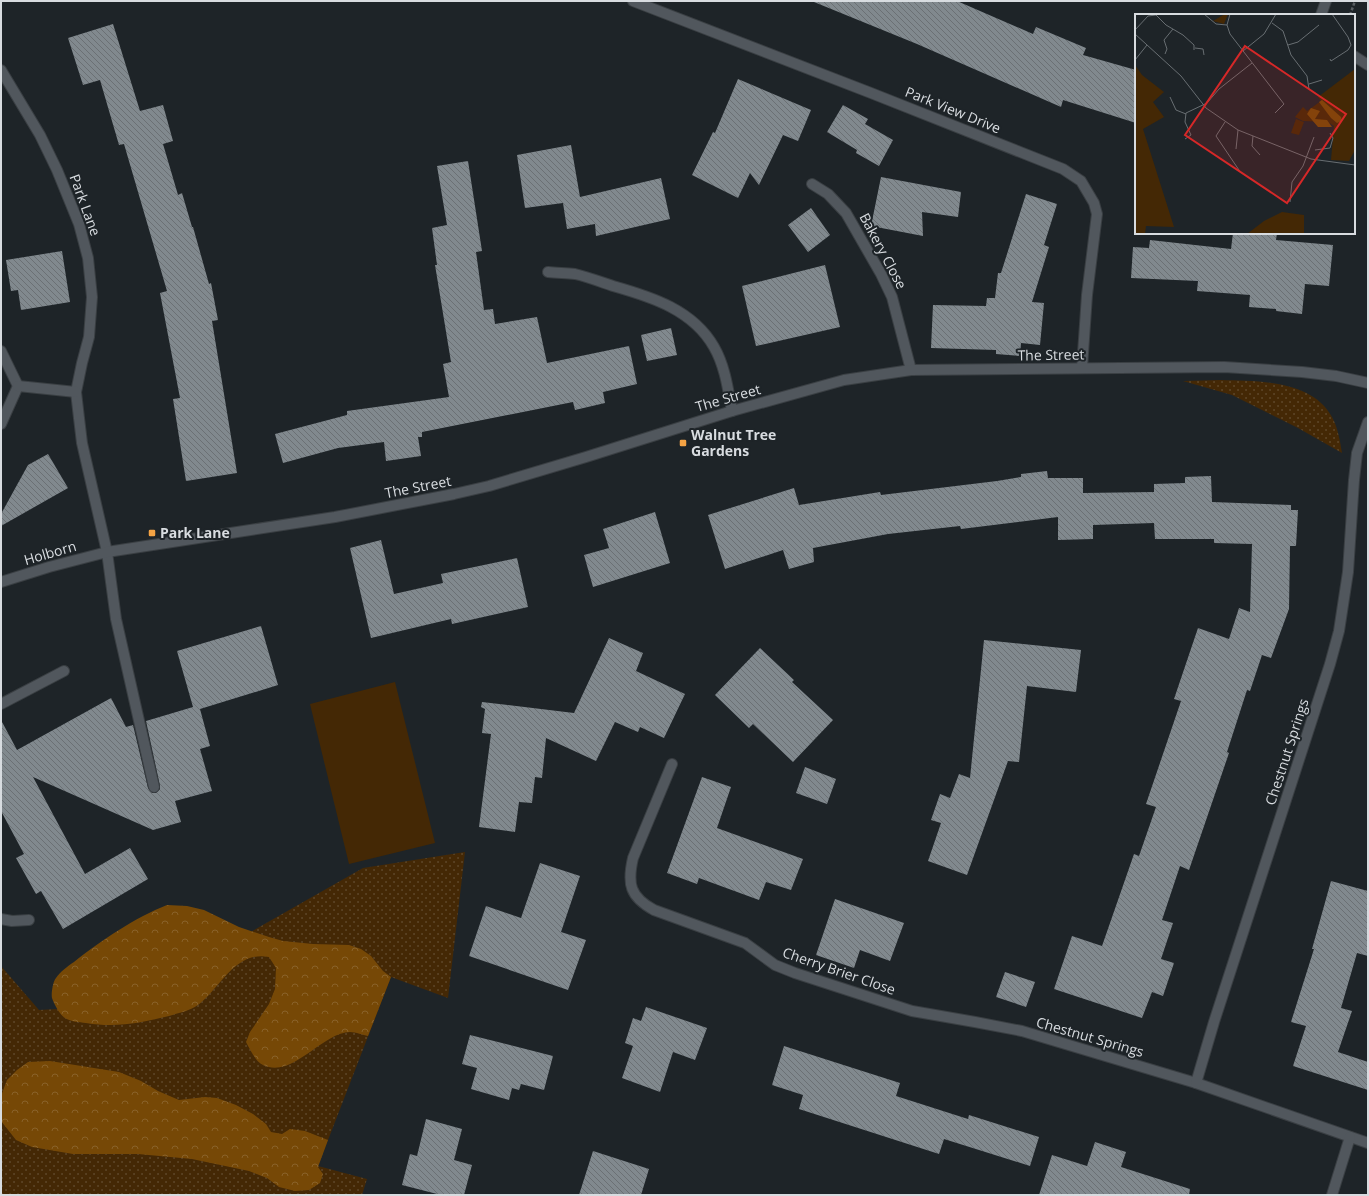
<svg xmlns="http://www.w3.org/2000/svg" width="1369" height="1196" viewBox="0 0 1369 1196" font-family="'Open Sans',sans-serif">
  <defs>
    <pattern id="grass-dots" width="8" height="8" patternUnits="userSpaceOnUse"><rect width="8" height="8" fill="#442805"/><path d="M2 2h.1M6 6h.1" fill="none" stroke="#5e4729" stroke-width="1.8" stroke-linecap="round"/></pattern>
    <pattern id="forest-crowns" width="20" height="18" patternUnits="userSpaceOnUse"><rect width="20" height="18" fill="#764806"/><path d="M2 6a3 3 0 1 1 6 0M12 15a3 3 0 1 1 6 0" fill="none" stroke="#89622a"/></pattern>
    <pattern id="building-back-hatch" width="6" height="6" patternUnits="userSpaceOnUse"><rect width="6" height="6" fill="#81898e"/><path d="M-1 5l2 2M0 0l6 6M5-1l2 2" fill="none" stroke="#6b7074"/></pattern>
  </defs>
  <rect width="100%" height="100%" fill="#1e2428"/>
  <!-- grass -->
  <g fill="url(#grass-dots)">
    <path d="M1221,380c38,1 91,0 111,37 6,11 8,24 10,36l-44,-25 -66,-33 -49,-14z"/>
    <path d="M465,852l-17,146 -57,-21 -73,189 49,13 -5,16h-361v-229l38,44 19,-1 168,-63 137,-78z"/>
  </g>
  <!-- forest -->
  <g fill="url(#forest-crowns)">
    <path d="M167,905l20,1 17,4 35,17 30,10 14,4 30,3 36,1 12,4 10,7 12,15 8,6 -23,59c-5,-1 -12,-4 -18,-4 -29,1 -57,47 -87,33 -8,-4 -13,-16 -17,-23l4,-10 19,-28 6,-15 1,-21 -7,-11c-34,-7 -49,32 -71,48 -8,6 -20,8 -29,11 -29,7 -53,12 -83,7 -7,-1 -15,-1 -21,-5 -5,-3 -11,-14 -13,-20 -1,-4 1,-17 4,-20 4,-6 12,-12 18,-16 26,-21 62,-45 93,-57z"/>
    <path d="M50,1061l69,11 22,9 17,10 21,9 26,-3 12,1 19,7 17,9 13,10 5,8 11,2 8,-5 15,2 23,9 -10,27 5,7 -3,9 -11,7 -14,1 -16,-4 -12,-9 -18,-7 -57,-12 -54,-5h-65l-41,-7 -16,-7 -15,-19v-25l6,-16 10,-10 11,-8z"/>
  </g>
  <!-- pitch -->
  <path fill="#442805" d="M395,682l40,161 -86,21 -39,-160z"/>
  <!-- building -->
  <g fill="url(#building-back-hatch)">
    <path d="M814,1h143l76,33 3,-7 50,21 -3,7 53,15v53l-73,-23 -2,7 -144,-63 -103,-42z"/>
    <path d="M113,24l27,87 23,-6 10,36 -10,3 15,51 4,-2 10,34h1l16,57 2,-1 7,37 -6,1 25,152 -51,8 -13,-82 7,-1 -20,-105 7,-2 -43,-147 -5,1 -19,-65 -17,5 -15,-47z"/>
    <path d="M738,79l73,31 -13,31 -15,-6 -24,50 -9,-12 -12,25 -46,-23 21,-43 2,1z"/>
    <path d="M843,105l25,14 -3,5 28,16 -14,26 -23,-13 1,-3 -30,-18z"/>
    <path d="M571,145l9,52 81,-19 9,41 -74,17 -1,-12 -28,5 -4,-26 -38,5 -8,-53z"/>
    <path d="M468,161l14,90 -6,1 8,58 9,-1 2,15 42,-7 10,46 82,-17 8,38 -34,8 2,11 -30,7 -2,-8 -151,30v5h-4l3,19 -35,5 -2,-19 -46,6 -55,15 -8,-29 72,-19v-4l102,-14 -6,-33 8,-2 -16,-97h2l-5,-37 15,-3 -10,-59z"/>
    <path d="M881,177l80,15 -3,25 -36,-5 1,24 -52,-10z"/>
    <path d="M1026,194l31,10 -13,41 5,2 -17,55 12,1 -4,42 -19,-2 -1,13 -24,-2v-4l-65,-2 2,-43 53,1 1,-8h8l3,-25h3z"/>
    <path d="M811,208l19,27 -22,17 -20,-27z"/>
    <path d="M1233,233h44l-1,7 57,5 -4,41 -24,-2 -3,30 -26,-3v-2l-27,-2 1,-12 -53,-4 1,-10 -67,-3 2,-31 16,1 1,-8 81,9z"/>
    <path d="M62,251l8,51 -49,8 -3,-20 -7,1 -5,-31z"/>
    <path d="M825,265l15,62 -84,19 -14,-60z"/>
    <path d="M671,328l6,27 -30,6 -6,-26z"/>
    <path d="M48,454l20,34 -67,38v-12l27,-49z"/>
    <path d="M1047,471l1,7h35v15l71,-1v-8l31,-1v-6l26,-1 1,26 79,3v5h7l-2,36h-6l-1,63 -18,49 -9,-3 -12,36 -3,-1 -20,62 2,1 -40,117 -9,-4 -18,54 11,3 -12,36 13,4 -11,33 -11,-4 -10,26 -88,-29 18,-53 30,10 32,-92 5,2 17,-49 -10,-3 35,-103 -7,-2 24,-71 31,11 10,-31 11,4 2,-68 -38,-1v-4h-59l-1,-16 -61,2v14l-35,1v-23l-97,12 -1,-3 -72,8 -75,14 1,14 -25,7 -6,-19 -58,19 -17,-54 86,-27 5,17 81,-13 1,3 116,-14 24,-4v-3z"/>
    <path d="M655,512l15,51 -77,24 -9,-32 25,-7 -6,-19z"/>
    <path d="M381,540l13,54 49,-11 -2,-9 76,-16 11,49 -76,17 -1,-5 -80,19 -21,-90z"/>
    <path d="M261,626l17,59 -78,24 10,37 -10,3 12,42 -37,10 6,21 -28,8 -120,-53 52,97 45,-26 18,31 -85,50 -22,-38 -5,3 -20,-36 8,-4 -23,-43v-91l16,30 94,-52 15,29 7,-2 15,63 4,5h4l4,-4v-3l-14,-65 47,-14 -16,-56z"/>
    <path d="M609,638l34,15 -7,18 49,23 -21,44 -24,-11 -2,5 -23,-10 -19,39 -50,-23 -4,40 -7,-1 -3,26 -13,-1 -4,30 -36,-5 12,-93 -9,-1 3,-24 -4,-2 1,-5 92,11z"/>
    <path d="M984,640l97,10 -5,42 -49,-6 -8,76 -11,-1 -41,114 -39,-14 13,-38 -10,-3 9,-26 10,4 9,-24 11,4z"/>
    <path d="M760,648l34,32 -2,2 41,38 -40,42 -40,-38 -4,4 -34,-33z"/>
    <path d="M805,767l31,12 -9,25 -31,-11z"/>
    <path d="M702,777l29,10 -14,41 86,31 -12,31 -25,-8 -7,18 -60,-22 -2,6 -30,-11z"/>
    <path d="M540,863l40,13 -19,56 25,8 -18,50 -99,-34 17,-50 35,12z"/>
    <path d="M1331,881l37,10v65l-11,-3 -16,55 11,3 -14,41 30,10v28l-75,-24 13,-40 -15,-4 23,-73h-2z"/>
    <path d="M835,899l69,24 -14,38 -30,-11 -6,18 -38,-13z"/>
    <path d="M1005,972l30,10 -9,25 -30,-10z"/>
    <path d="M646,1007l61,21 -12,32 -22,-8 -13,40 -38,-14 11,-32 -8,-3 8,-25 8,3z"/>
    <path d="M470,1035l83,21 -9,34 -23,-6 -2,6 -7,-2 -3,12 -38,-11 6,-21 -15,-4z"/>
    <path d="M784,1046l116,37 -4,13 72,23 1,-4 70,22 -9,29 -86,-27 -5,15 -140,-45 4,-14 -31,-10z"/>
    <path d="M426,1119l36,10 -8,31 18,5 -8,30h-23l-39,-10 8,-31 7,2z"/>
    <path d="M1095,1142l31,10 -5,15 69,22 -1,6h-150l13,-40 35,11z"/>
    <path d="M593,1151l56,18 -8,26h-62z"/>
  </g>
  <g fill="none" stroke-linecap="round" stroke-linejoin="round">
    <defs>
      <g id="minor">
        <path d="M633,1l238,92 192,76 18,12 13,22 3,11 -10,81 -5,73"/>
        <path d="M1321,15l5,-14"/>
        <path d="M1354,56l14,9"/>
        <path d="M1,70l39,65 17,35 22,54 9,34 4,39 -3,40 -7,26 -6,29 3,26 3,25 25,109 9,67 38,168"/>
        <path d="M812,184l16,10 18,19 35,61 11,23 19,73"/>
        <path d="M548,272c9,1 18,1 27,2 13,3 26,8 38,12 39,11 80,24 101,61 11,19 14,42 18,64"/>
        <path d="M1,351l17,35 -17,38"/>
        <path d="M18,386l58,6"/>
        <path d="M1,582l48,-15 58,-15 228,-35 119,-23 35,-8 97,-29 146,-46 112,-31 67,-10 313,-3 78,5 34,4 32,7"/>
        <path d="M1,704l63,-33"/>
        <path d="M672,764l-39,94c-6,26 -3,39 21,52l91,33 30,22 20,8 117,38 63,11 47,9 174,52 172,60"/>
        <path d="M1,919l11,2 17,-1"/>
        <path d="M1196,1083l18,-61 116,-358 9,-33 9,-59 6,-92 3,-27 11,-31"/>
        <path d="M1332,1195l18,-58"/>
      </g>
    </defs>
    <!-- minor casing -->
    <use href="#minor" stroke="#3a3f43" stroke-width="12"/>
    <!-- path -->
    <path stroke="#5a5f63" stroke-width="2.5" stroke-dasharray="3 2" stroke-linecap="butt" d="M1350,15l5,-14"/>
    <!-- minor -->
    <use href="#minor" stroke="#51575d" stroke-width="10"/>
  </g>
  <!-- markers -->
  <g fill="#f4a344" stroke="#1e2428" stroke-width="1.5">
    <rect x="679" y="439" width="8" height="8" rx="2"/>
    <rect x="148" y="529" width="8" height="8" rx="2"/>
  </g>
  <g text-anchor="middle" stroke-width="4" stroke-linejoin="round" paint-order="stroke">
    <!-- street labels -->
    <g font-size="14" fill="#d8dce0" stroke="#1e2428">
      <text transform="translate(953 110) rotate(22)" y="5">Park View Drive</text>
      <text transform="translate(85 205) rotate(70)" y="5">Park Lane</text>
      <text transform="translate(883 251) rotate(62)" y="5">Bakery Close</text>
      <text transform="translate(1051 355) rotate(-1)" y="5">The Street</text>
      <text transform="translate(728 398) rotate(-16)" y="5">The Street</text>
      <text transform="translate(418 487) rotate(-11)" y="5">The Street</text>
      <text transform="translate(50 553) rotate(-16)" y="5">Holborn</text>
      <text transform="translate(1287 752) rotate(-72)" y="5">Chestnut Springs</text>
      <text transform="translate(839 971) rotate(19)" y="5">Cherry Brier Close</text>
      <text transform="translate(1090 1037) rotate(16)" y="5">Chestnut Springs</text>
    </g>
    <!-- poi labels -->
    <g font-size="14" font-weight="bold" fill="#d8dce0" stroke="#1e2428" text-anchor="start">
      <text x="691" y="440">Walnut Tree<tspan x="691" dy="16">Gardens</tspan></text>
      <text x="160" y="538">Park Lane</text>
    </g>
  </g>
  <!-- overview -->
  <g transform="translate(1135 14)">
    <rect width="220" height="220" fill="#1e2428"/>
    <path d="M90,0h3l-4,10 -11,-3zM0,51l7,10 22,17 -11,10 11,15 -21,12 31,98 -28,-1 -1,8h-10zM220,55v81l-6,11 -18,-1 3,-34 -6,-4 -25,-1 -8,-4 8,-10 4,4 14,-10 -3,-4zM147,198l22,3v19h-57l17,-13z" fill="#442805"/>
    <path d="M187,86l19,17 1,4 -5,2 -6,-5 -12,-16zM176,94l9,3 -5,8 12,1 5,7h-14l-11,-13z" fill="#764806"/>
    <path d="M161,105l8,3 -5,13 -8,-2z" fill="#442805"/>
    <path fill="none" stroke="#686e72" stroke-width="1" d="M69,0l12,10 11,1M95,0l-3,11 3,9 54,70 -9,9M137,9l11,8 8,24 16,21 2,13M0,16l13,-14 8,-1 10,10 17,10 11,10v5M0,20l46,42 25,32 32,22 73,29 44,6M153,31l10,-3 21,-17M60,34l8,1 1,6M108,37l21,-17 12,-20M30,40l2,-5 -3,-9 9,-11M195,45l1,2 17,-11 3,-5 -3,-8 -16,-23M0,46l12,-15M174,70l13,-4M35,83l6,13 10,4M90,108l-9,14 25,37M118,122l-1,10 8,9M50,125l6,-4 -6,-13 1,-9 21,-10 12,-14 33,-26M101,135l2,-19M180,136l15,-2 3,-10 -3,-5M155,188l2,-20 11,-16 11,-29"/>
    <path fill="#d62828" fill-opacity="0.15" stroke="#d62828" stroke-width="2" d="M110,32l101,68 -59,89 -102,-68z"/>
    <rect width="220" height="220" fill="none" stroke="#d8dce0" stroke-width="2"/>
  </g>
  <!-- border -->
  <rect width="1369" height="1196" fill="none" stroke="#d8dce0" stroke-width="4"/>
</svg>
